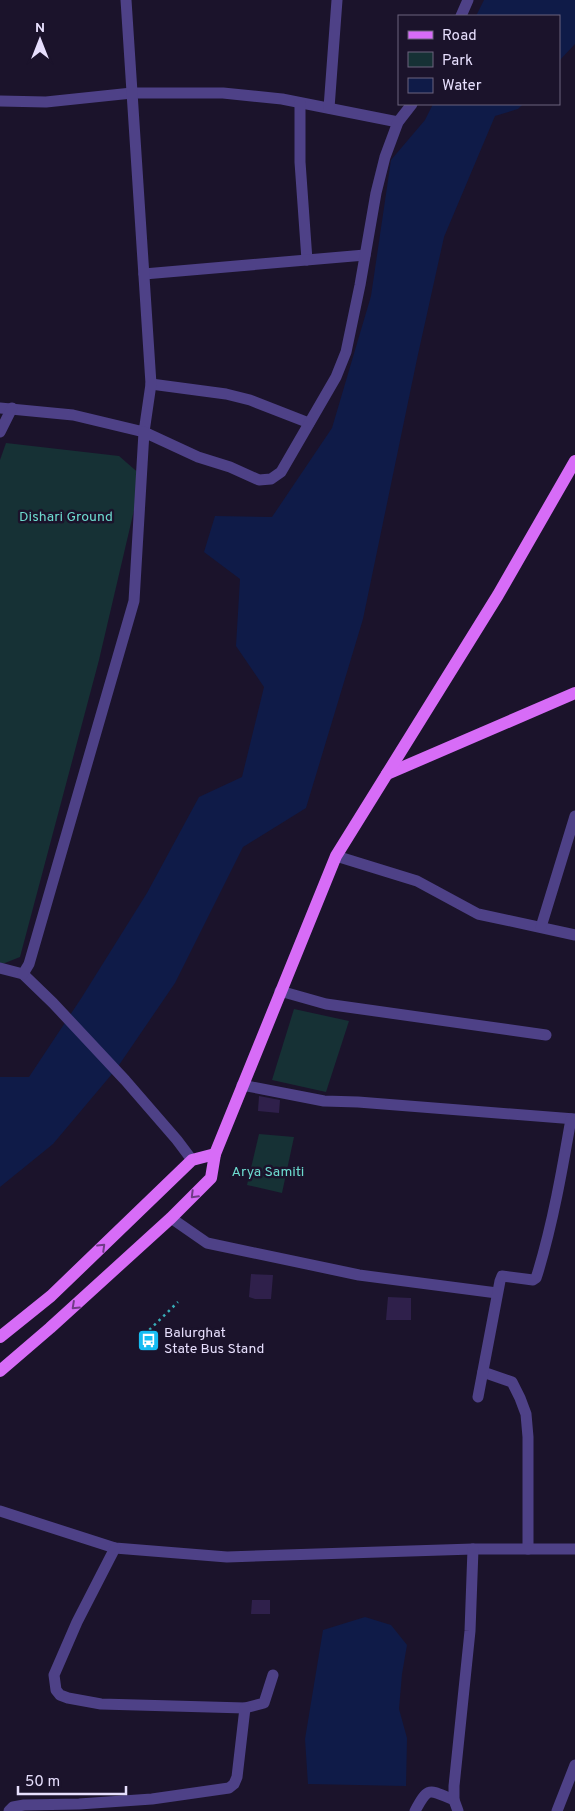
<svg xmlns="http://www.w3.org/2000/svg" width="575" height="1811" viewBox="0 0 575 1811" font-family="Overpass,sans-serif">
  <rect width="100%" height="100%" fill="#1b132b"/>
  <!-- green -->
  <g fill="#163135">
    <path d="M6,443l113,13 23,20 -43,184 -79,297 -20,8v-505z"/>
    <path d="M294,1009l55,12 -23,71 -54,-12z"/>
    <path d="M259,1134l35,3 -12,56 -35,-8z"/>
  </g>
  <!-- water -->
  <g fill="#0f1b48">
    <path d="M484,0h91v44l-16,17v-45h-83z"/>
    <path d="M433,104h90l-5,5 -23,7 -51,121 -27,122 -54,260 -57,189 -63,39 -68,136 -58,85 -64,76 -53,43v-110h29l53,-80 65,-104 52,-96 43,-20 22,-90 -28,-41 4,-67 -36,-27 11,-36 57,1 60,-89 39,-132 20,-136 34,-40z"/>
    <path d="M365,1617l26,8 16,20 -5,29 -3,35 8,29 -1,48 -98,-2 -3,-45 18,-109z"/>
  </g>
  <!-- building -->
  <g fill="#2f204b">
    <path d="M259,1096l21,4 -1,13 -21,-2z"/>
    <path d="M251,1274l22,1 -2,24h-16l-6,-2z"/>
    <path d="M388,1297l23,1v22h-25z"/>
    <path d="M252,1600h18v14h-19z"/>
  </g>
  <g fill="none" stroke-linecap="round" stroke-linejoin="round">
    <!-- path -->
    <path stroke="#38adb8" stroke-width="2.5" stroke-dasharray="2.5 4" stroke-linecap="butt" d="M140,1339l38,-37"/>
    <!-- street -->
    <g stroke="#4e4187" stroke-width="11">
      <path d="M461,16l7,-16"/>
      <path d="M0,101l46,1 86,-9h91l59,6 116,23"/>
      <path d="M300,103v59l7,98"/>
      <path d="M329,108l8,-108"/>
      <path d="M144,274l221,-19"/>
      <path d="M151,384l75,10 24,6 59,23"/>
      <path d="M0,408l73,7 71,17 7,-48 -25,-384"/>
      <path d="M0,432l12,-24"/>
      <path d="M336,856l81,25 61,33 97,21"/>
      <path d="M541,927l34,-111"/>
      <path d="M0,968l23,6 30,29 72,77 52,60 15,20"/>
      <path d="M23,974l6,-10 105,-363 10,-169 54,25 32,10 29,13 12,-1 10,-7 55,-95 10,-25 14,-67 16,-92 9,-36 13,-35 14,-18"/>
      <path d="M280,991l46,13 220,31"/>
      <path d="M242,1085l82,16 34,1 217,17"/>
      <path d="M171,1218l36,25 152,32 138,18"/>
      <path d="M483,1372l29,10 8,16 6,16 2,23v112"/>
      <path d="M478,1397l22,-116 2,-5 31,4 3,-2 2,-6c15,-50 24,-101 33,-153"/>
      <path d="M0,1511l115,37 112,9 246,-8h102"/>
      <path d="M115,1548l-38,74 -23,53 2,15 4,5 8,3 33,6 144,4 19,-5 9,-28"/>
      <path d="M9,1811l4,-4 11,-2 55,-1 73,-5 77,-11 5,-4 3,-7 8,-69"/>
      <path d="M415,1811c14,-26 14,-21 39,-11"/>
      <path d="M458,1811l-4,-11v-14l16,-155 3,-82"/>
      <path d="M557,1811l18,-46"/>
    </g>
    <!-- primary -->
    <g stroke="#d76cf7" stroke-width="12">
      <path d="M387,774l188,-81"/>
      <path d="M0,1337l51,-41 141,-136 23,-6"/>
      <path d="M0,1371l50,-43 121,-110 40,-40 4,-24 121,-298 162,-261 77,-134"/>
    </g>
  </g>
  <!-- one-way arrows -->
  <defs><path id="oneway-chevron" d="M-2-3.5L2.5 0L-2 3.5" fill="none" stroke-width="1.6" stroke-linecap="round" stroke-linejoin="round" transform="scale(1.25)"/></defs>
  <g stroke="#703b87">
    <use href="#oneway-chevron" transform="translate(194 1195) rotate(135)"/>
    <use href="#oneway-chevron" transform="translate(102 1247) rotate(-44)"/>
    <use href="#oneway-chevron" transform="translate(75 1306) rotate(137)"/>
  </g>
  <!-- icons -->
  <defs>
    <symbol id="bus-square" viewBox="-11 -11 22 22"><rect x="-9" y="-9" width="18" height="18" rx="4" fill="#16bcf2" stroke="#1b132b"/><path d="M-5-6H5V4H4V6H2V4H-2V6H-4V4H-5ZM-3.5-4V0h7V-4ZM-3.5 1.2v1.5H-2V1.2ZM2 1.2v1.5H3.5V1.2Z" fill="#fff"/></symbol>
  </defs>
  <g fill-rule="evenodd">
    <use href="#bus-square" x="136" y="1328" width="25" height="25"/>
  </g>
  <g text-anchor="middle" stroke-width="5" stroke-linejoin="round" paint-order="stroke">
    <!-- park labels -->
    <g font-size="14" fill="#6ddbcf" stroke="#1b132b">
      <text x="66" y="521">Dishari Ground</text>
      <text x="268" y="1176">Arya Samiti</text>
    </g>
    <!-- poi labels -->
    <g font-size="14" fill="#e7dffd" stroke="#1b132b" text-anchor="start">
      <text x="164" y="1337">Balurghat<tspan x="164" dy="16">State Bus Stand</tspan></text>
    </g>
  </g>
  <!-- legend -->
  <rect x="398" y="15" width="162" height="90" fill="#1b132b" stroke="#6d657f"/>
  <rect x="408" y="31" width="25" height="8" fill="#d76cf7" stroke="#6d657f"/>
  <text x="442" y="40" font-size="15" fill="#e7dffd">Road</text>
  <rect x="408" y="52" width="25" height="15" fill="#163135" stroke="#6d657f"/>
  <text x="442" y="65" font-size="15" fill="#e7dffd">Park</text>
  <rect x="408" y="78" width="25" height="15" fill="#0f1b48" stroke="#6d657f"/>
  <text x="442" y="90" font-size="15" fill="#e7dffd">Water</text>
  <!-- north arrow -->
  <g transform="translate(40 40)" stroke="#1b132b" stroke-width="4" paint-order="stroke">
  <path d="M0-4L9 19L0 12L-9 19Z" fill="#e7dffd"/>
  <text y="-8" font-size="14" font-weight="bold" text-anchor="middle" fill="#e7dffd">N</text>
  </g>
  <!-- scale -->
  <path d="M18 1786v8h108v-8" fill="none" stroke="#e7dffd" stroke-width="2.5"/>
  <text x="25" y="1786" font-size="15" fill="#e7dffd" stroke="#1b132b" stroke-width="4" paint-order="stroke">50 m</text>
</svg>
